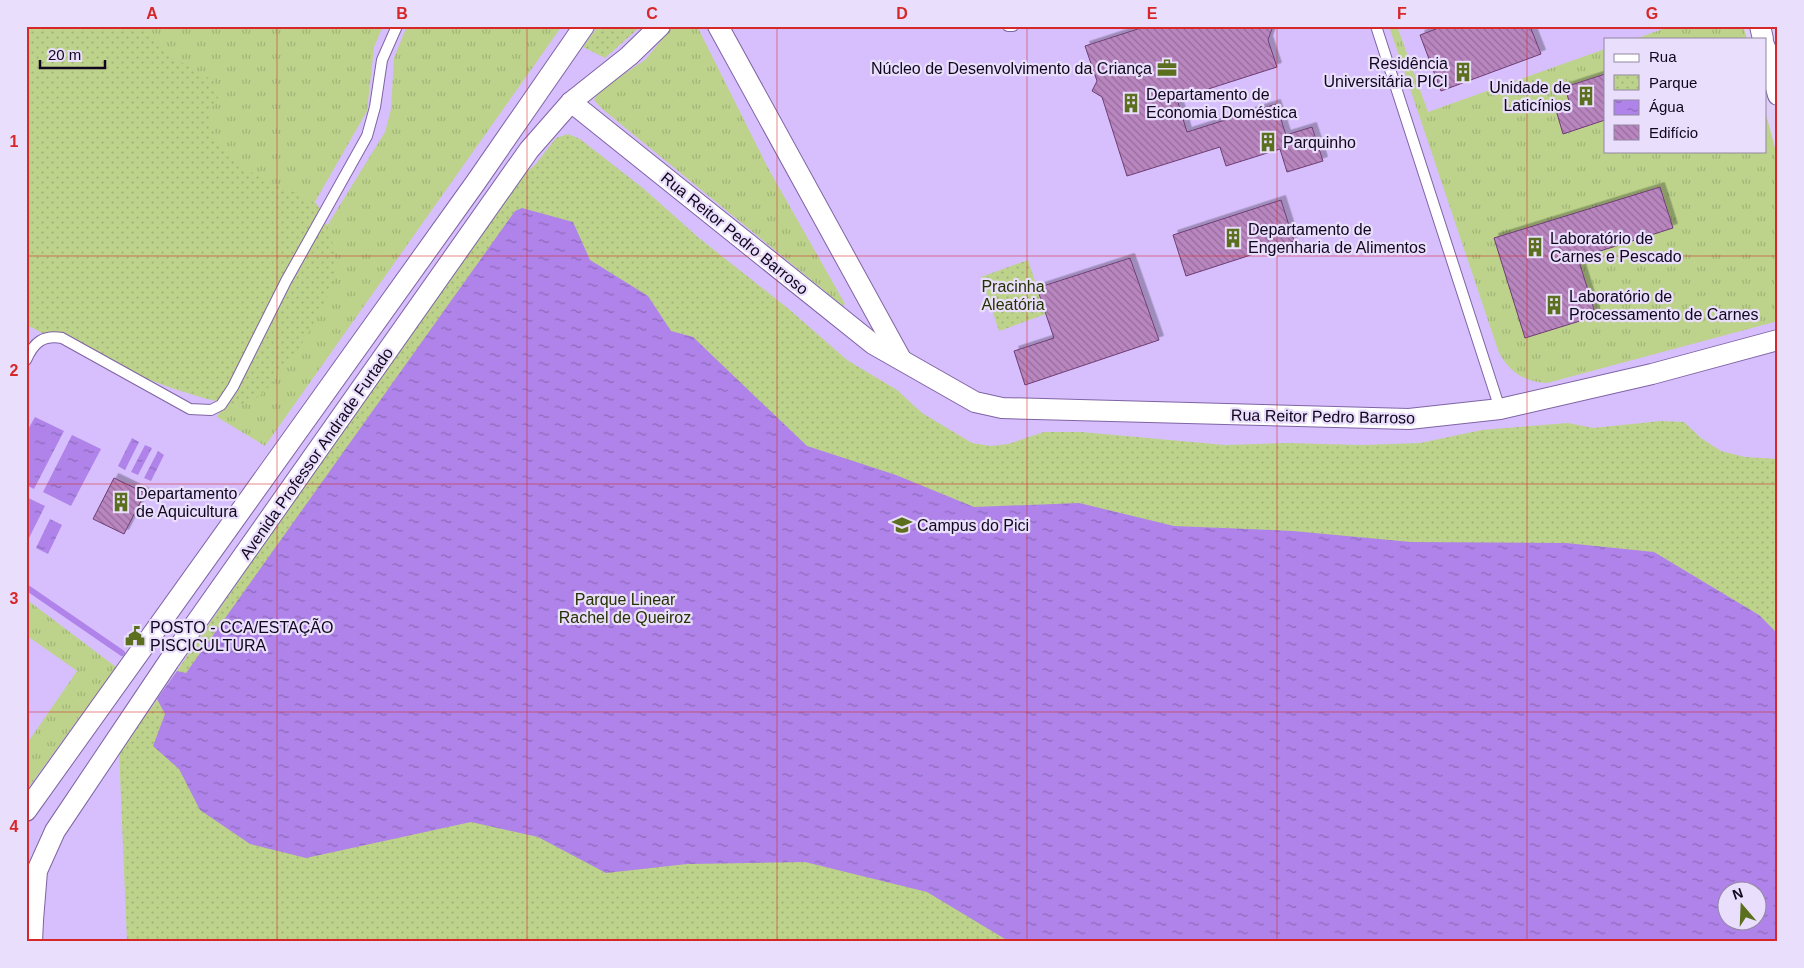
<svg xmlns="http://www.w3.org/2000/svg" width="1804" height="968" viewBox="0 0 1804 968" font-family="Helvetica,sans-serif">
  <defs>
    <pattern id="grass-tufts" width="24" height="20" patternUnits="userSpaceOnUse" patternTransform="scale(1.25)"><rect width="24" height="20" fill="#bdd38b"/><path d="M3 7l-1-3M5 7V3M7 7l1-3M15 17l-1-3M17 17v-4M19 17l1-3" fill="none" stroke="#a1b478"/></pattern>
    <pattern id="park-dots" width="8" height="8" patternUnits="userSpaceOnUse" patternTransform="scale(1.25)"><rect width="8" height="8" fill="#bdd38b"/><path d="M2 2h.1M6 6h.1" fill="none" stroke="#a1b478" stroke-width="1.8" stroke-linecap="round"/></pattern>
    <pattern id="water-ripples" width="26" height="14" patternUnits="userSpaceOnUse" patternTransform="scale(1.25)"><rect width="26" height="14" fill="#af83e9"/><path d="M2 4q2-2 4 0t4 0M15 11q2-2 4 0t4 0" fill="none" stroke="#8d69bc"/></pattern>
    <pattern id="building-back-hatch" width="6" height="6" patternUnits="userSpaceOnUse" patternTransform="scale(1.25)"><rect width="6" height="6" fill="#b986c0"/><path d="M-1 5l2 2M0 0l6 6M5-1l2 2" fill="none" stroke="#956c9b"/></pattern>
    <filter id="shadow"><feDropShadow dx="4.5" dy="-4.5" stdDeviation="0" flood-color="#0004"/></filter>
  </defs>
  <rect width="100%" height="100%" fill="#decef8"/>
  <!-- built -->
  <path fill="#d7bffd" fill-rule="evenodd" d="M26,26h1717l4,13h-142v112h160v-40l13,48v783h-1752zM1726,890h30v30h-30z"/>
  <!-- grass -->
  <g fill="url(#grass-tufts)">
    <path d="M26,26h357l-9,21 -7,64 -158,276 -176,-64 -7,10z"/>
    <path d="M407,26h155l-297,420 -48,-29 102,-178 66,-107 6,-23 3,-51z"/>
    <path d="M673,26h24l71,142 77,136 -2,2 -242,-198 -7,-8 4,-9 47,-31z"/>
    <path d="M1389,26h8l31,86 177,-63v102h160v-40l13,48v162l-231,62c-24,-2 -36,-10 -48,-30z"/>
    <path d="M1671,26h72l4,13h-112z"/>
    <path d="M26,599l90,68 -90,124v-46l51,-74 -51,-36z"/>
  </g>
  <!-- park -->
  <g fill="url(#park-dots)" fill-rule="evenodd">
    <path d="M26,26h115c20,26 45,39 73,55l4,17 -10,15c4,13 8,29 18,39 23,26 62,35 91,52 12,23 22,48 17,73 -5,29 -59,118 -87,126 -33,10 -189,-59 -221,-79z"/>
    <path d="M598,26h43l-36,32 -22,-11z"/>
    <path d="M568,134l12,5 64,50 55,49 91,72 57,50 50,30 25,23 50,30 19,3 17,-2 36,-12h37l144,13 61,-2 76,2 58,-2 62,-13 86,-7 25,5 68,-7 23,1 17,16 20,13 24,6 33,2v483h-1651l-8,-191 38,-51 165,-241 204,-287 9,-7 21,-27zM1726,890h30v30h-30z"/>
    <path d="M1028,260l18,54 -47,17 -18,-54z"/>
  </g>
  <!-- water -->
  <g fill="url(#water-ripples)" fill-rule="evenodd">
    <path d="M522,208l51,14 17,38 58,36 23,35 22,6 114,109 89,29 78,32 105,-4 95,23 119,5 118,11 155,1 88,9 105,63 19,19v308h-768l-83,-50 -122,-30 -118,2 -81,9 -68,-36 -67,-15 -165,36 -56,-14 -50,-34 -21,-41 -26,-23 12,-32 -8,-15 20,-28 9,2 329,-462zM1756,890v30h-30v-30z"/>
    <path d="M35,417l29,14 -30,58 -8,-4v-52z"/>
    <path d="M72,435l29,14 -30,57 -28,-14z"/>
    <path d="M132,438l7,4 -14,28 -7,-4z"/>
    <path d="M145,445l7,3 -14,27 -7,-3z"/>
    <path d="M158,451l6,4 -13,26 -7,-3z"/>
    <path d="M26,497l19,9 -18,36h-1z"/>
    <path d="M50,519l12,6 -14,29 -12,-6z"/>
  </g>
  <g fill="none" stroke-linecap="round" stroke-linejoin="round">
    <!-- stream -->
    <path stroke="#af83e9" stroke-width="6" d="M26,587l96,66"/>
  </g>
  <!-- building -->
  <g fill="url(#building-back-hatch)" stroke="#6d3e73" filter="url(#shadow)">
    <path d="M1147,26h126l-5,14 9,27 -100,32 10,33 89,-28 10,31 26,-8 11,34 -36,11 -7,-23 -54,17 -6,-19 -93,29 -25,-79 -10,-6 5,-10 -12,-35z"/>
    <path d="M1444,26h86l11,28 -100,37 -21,-56z"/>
    <path d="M1605,74v46l-42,14 -7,-24 14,-5 -5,-18z"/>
    <path d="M1660,187l13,41 -95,30 18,58 -71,22 -31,-100z"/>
    <path d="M1281,200l13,41 -108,35 -13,-41z"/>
    <path d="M1130,258l29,82 -134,45 -11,-34 40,-13 -17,-50z"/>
    <path d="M114,478l31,15 -21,41 -31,-15z"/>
  </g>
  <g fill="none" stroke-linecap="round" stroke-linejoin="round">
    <defs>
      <g id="lane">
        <path d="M1008,26h5"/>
        <path d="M1376,26l124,383"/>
        <path d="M26,360c8,-18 17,-25 36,-22l128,71 21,1 10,-5 12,-18 53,-106 81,-145 8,-29 7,-47 15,-34"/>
      </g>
      <g id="street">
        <path d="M718,26l183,333"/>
        <path d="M1760,26l3,13"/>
        <path d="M1765,47l13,48"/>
        <path d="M571,102l302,242 102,58 27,6 407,11 91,-10 152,-35 126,-34"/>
        <path d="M26,811l450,-629 108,-156"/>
        <path d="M30,907l3,13 -1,22"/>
        <path d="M33,920l4,-49 18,-40 114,-170 360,-511 42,-48 58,-46 31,-30"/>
      </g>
    </defs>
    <!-- lane casing -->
    <use href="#lane" stroke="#7f64a4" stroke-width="12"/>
    <!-- street casing -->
    <use href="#street" stroke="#7f64a4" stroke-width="22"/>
    <!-- lane -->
    <use href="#lane" stroke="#fff" stroke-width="10"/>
    <!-- street -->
    <use href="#street" stroke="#fff" stroke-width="20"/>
  </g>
  <!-- grid -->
  <path fill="none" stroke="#d62828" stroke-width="1" stroke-opacity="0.55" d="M277,26v916M527,26v916M777,26v916M1027,26v916M1277,26v916M1527,26v916M26,256h1752M26,484h1752M26,712h1752"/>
  <!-- icons -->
  <defs>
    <symbol id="office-bare" viewBox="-9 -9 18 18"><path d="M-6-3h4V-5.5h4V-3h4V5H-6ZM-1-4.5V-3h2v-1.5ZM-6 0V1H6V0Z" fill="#5b6f1e" stroke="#e9defb" stroke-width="2.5" paint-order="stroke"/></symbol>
    <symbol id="building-bare" viewBox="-9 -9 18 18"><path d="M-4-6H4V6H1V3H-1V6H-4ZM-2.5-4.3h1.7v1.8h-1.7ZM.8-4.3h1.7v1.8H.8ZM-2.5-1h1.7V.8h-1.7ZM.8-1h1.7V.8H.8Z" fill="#5b6f1e" stroke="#e9defb" stroke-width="2.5" paint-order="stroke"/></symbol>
    <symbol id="university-bare" viewBox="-9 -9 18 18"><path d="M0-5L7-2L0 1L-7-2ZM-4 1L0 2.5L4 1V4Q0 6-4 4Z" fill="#5b6f1e" stroke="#e9defb" stroke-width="2.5" paint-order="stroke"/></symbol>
    <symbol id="civic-bare" viewBox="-9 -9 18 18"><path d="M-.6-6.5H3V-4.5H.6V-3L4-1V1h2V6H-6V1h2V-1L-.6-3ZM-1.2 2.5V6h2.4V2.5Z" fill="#5b6f1e" stroke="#e9defb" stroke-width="2.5" paint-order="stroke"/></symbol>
  </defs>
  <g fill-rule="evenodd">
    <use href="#office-bare" x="1153" y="54" width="28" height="28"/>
    <use href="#building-bare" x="1449" y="58" width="28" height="28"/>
    <use href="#building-bare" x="1572" y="82" width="28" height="28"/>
    <use href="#building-bare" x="1117" y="89" width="28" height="28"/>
    <use href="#building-bare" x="1254" y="128" width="28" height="28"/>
    <use href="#building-bare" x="1219" y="224" width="28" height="28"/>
    <use href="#building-bare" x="1521" y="233" width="28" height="28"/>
    <use href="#building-bare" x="1540" y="291" width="28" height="28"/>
    <use href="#building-bare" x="107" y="488" width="28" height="28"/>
    <use href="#university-bare" x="888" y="511" width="28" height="28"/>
    <use href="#civic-bare" x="121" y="622" width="28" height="28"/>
  </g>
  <g text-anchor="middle" stroke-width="4.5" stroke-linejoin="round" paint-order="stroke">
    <!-- poi labels -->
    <g font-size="16" fill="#11061d" stroke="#e9defb" text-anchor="start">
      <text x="1448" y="69" text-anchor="end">Residência<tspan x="1448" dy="18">Universitária PICI</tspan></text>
      <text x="1152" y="74" text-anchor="end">Núcleo de Desenvolvimento da Criança</text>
      <text x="1571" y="93" text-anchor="end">Unidade de<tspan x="1571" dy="18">Laticínios</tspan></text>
      <text x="1146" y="100">Departamento de<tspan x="1146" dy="18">Economia Doméstica</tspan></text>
      <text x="1283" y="148">Parquinho</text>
      <text x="1248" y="235">Departamento de<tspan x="1248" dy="18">Engenharia de Alimentos</tspan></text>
      <text x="1550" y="244">Laboratório de<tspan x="1550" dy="18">Carnes e Pescado</tspan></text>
      <text x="1569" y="302">Laboratório de<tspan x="1569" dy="18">Processamento de Carnes</tspan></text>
      <text x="136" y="499">Departamento<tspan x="136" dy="18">de Aquicultura</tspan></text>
      <text x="917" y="531">Campus do Pici</text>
      <text x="150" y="633">POSTO - CCA/ESTAÇÃO<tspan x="150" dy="18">PISCICULTURA</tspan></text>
    </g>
    <!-- street labels -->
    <g font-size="16" fill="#11061d" stroke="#e9defb">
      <text transform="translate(735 233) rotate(39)" y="6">Rua Reitor Pedro Barroso</text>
      <text transform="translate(1323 416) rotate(1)" y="6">Rua Reitor Pedro Barroso</text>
      <text transform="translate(316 453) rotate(-55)" y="6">Avenida Professor Andrade Furtado</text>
    </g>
    <!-- park labels -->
    <g font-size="16" fill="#263200" stroke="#e9defb">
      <text x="1013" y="292">Pracinha<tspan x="1013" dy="18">Aleatória</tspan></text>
      <text x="625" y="605">Parque Linear<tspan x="625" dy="18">Rachel de Queiroz</tspan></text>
    </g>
  </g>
  <!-- border -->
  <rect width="1804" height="968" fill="none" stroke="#e9defb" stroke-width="55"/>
  <!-- legend -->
  <rect x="1604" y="38" width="162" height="115" fill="#e9defb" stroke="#9388a2"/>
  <rect x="1614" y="54" width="25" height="8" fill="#ffffff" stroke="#9388a2"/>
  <text x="1649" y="62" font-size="15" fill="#11061d">Rua</text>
  <rect x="1614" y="75" width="25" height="15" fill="url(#park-dots)" stroke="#9388a2"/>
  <text x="1649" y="88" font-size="15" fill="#11061d">Parque</text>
  <rect x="1614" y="100" width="25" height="15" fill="url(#water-ripples)" stroke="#9388a2"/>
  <text x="1649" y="112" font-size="15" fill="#11061d">Água</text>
  <rect x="1614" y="125" width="25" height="15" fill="url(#building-back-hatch)" stroke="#9388a2"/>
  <text x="1649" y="138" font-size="15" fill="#11061d">Edifício</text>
  <!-- north arrow -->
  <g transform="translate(1742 906) rotate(341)"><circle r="24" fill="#e9defb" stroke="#9388a2"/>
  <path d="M0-4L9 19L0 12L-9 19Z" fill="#5b6f1e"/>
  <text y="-8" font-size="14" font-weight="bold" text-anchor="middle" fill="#11061d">N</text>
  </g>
  <!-- scale -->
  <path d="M40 60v8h65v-8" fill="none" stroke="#11061d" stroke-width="2.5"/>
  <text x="48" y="60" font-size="15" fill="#11061d" stroke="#e9defb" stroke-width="4" paint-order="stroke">20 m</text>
  <rect x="28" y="28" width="1748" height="912" fill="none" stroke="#d62828" stroke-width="2"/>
  <g font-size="16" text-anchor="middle" font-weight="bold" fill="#d62828">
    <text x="152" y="19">A</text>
    <text x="402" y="19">B</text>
    <text x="652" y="19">C</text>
    <text x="902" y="19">D</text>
    <text x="1152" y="19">E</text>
    <text x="1402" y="19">F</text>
    <text x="1652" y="19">G</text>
    <text x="14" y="147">1</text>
    <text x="14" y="376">2</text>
    <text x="14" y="604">3</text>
    <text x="14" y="832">4</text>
  </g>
</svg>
